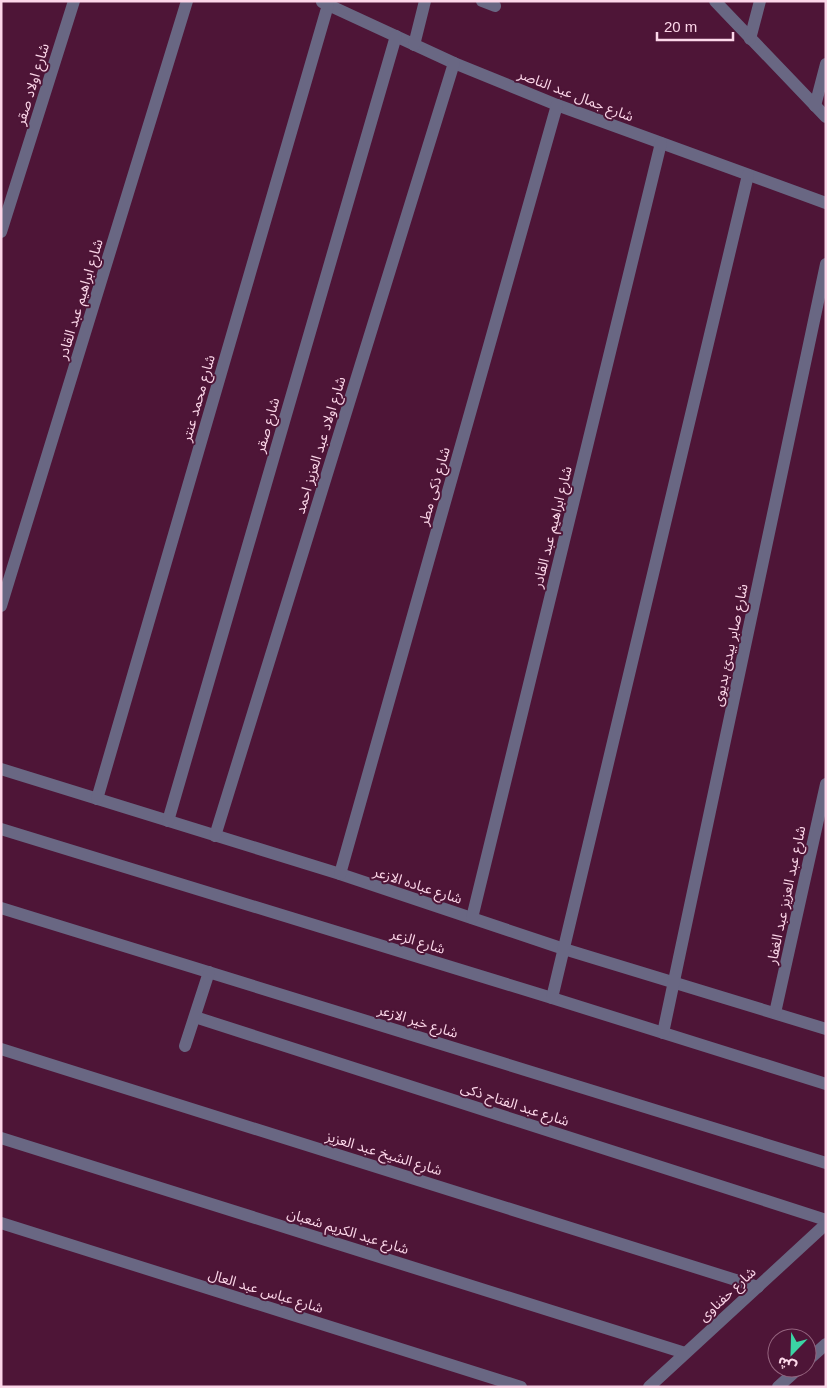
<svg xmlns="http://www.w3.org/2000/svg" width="827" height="1388" viewBox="0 0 827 1388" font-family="Helvetica,'Noto Sans Arabic',sans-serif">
  <rect width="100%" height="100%" fill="#4e1537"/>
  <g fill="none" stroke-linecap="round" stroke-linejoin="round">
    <!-- minor -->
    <g stroke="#696783" stroke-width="12">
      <path d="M482,1l13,5"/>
      <path d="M715,1l111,116"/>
      <path d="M322,2l132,61 103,42 269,98"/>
      <path d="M750,39l10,-38"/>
      <path d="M414,45l11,-44"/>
      <path d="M815,106l11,-42"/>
      <path d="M1,232l73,-231"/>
      <path d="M1,606l186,-605"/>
      <path d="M1,769l339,105 224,75 262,80"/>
      <path d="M97,799l231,-794"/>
      <path d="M168,821l228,-785"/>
      <path d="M1,829l551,169 274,86"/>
      <path d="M215,836l239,-773"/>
      <path d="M340,874l217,-769"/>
      <path d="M1,908l825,255"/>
      <path d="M472,918l189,-775"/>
      <path d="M552,998l196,-823"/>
      <path d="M775,1013l51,-229"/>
      <path d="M195,1017l631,203"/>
      <path d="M663,1033l163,-769"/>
      <path d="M185,1046l24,-74"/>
      <path d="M1,1049l757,238"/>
      <path d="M1,1138l684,215"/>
      <path d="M1,1223l520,164"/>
      <path d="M807,1361l19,-17"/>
      <path d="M649,1387l177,-163"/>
      <path d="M778,1387l21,-19"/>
    </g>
  </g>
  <g text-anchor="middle" stroke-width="4" stroke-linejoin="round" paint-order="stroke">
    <!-- street labels -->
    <g font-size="14" fill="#fcd7e9" stroke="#4e1537">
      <text transform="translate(32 84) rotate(-73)" y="5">شارع اولاد صقر</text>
      <text transform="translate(576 95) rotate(21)" y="5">شارع جمال عبد الناصر</text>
      <text transform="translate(80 299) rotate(-73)" y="5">شارع ابراهيم عبد القادر</text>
      <text transform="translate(198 398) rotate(-74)" y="5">شارع محمد عنتر</text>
      <text transform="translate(267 425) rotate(-74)" y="5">شارع صقر</text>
      <text transform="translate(320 445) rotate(-73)" y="5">شارع اولاد عبد العزيز احمد</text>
      <text transform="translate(434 486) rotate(-74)" y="5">شارع ذكى مطر</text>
      <text transform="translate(552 527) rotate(-76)" y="5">شارع ابراهيم عبد القادر</text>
      <text transform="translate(730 645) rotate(-78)" y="5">شارع صابر بيدئ بديوى</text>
      <text transform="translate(418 885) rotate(18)" y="5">شارع عباده الازعر</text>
      <text transform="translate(786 895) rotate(-78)" y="5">شارع عبد العزيز عبد الغفار</text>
      <text transform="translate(418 941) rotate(17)" y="5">شارع الزعر</text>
      <text transform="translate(418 1021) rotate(17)" y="5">شارع خير الازعر</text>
      <text transform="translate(515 1104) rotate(18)" y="5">شارع عبد الفتاح ذكى</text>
      <text transform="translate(384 1153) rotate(17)" y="5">شارع الشيخ عبد العزيز</text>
      <text transform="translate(348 1231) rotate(17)" y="5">شارع عبد الكريم شعبان</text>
      <text transform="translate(266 1291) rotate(17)" y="5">شارع عباس عبد العال</text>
      <text transform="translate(727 1294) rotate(-43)" y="5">شارع حفناوى</text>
    </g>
  </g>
  <!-- border -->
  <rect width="827" height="1388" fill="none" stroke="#fcd7e9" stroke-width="5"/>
  <!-- north arrow -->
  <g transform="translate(792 1353) rotate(203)"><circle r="24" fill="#4e1537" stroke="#94637e"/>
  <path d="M0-4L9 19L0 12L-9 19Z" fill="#3bd4a4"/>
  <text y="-8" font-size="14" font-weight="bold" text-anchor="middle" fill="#fcd7e9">ش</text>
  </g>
  <!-- scale -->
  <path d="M657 32v8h76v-8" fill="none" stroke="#fcd7e9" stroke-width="2.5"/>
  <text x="664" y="32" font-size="15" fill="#fcd7e9" stroke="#4e1537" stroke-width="4" paint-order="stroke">20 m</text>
</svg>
